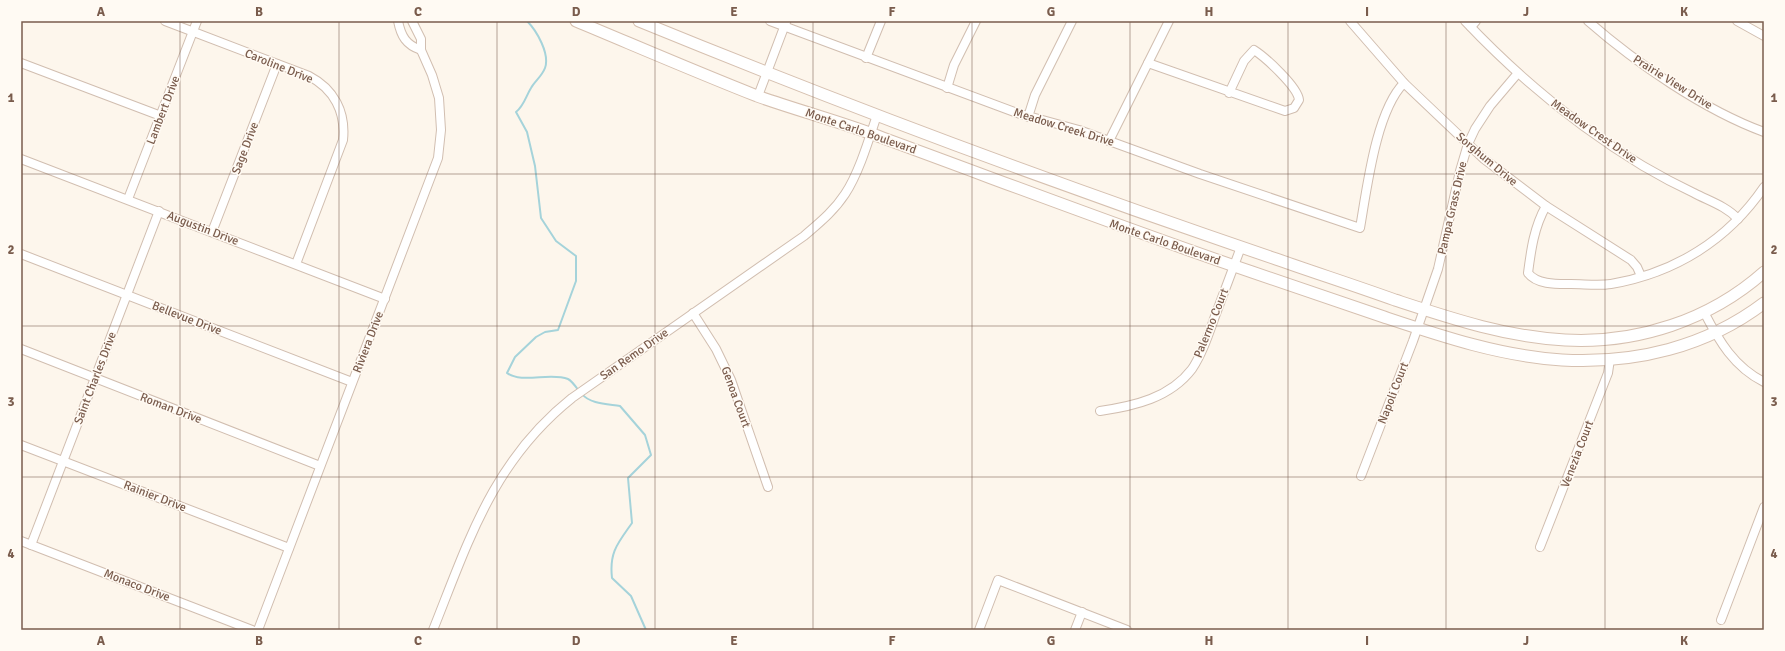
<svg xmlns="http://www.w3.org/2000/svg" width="1785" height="651" viewBox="0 0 1785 651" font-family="Signika,sans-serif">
  <rect width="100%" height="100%" fill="#fdf6ec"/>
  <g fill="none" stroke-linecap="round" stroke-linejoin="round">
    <!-- stream -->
    <g stroke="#a5d3da" stroke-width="2">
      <path d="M527,21c10,10 23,33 18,47 -3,8 -10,13 -14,20 -5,8 -7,18 -15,24l11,20 8,34 6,52 15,23 20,15v25l-18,49 -13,2 -9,5 -21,20 -8,16c15,11 43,-1 61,6 4,2 8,8 11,12"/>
      <path d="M582,394c8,10 25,10 38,12l25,29 6,20 -23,23 4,45c-14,20 -23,29 -20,55l19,18 15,34"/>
    </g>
    <defs>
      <g id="minor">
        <path d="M165,21l144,55c25,13 37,36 34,64l-47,124"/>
        <path d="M398,21c3,15 8,24 23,29"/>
        <path d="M770,21l247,92 62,17 121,44 160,54c7,-40 16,-117 44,-145"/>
        <path d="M1350,21l54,62 80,76 62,47 85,54 6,7 4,9"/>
        <path d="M1465,21c53,56 112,105 178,145 17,10 34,19 51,27 15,8 32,13 44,26"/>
        <path d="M1588,21c48,42 116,89 176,111"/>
        <path d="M1737,21l27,15"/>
        <path d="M1471,27l5,-6"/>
        <path d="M866,58l15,-37"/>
        <path d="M21,63l140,53"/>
        <path d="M1148,63l137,48 9,-3 5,-8c-1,-13 -34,-43 -45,-50l-10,11 -15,32"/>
        <path d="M947,88l7,-23 22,-44"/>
        <path d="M758,96l28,-74"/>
        <path d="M1028,117l7,-22 37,-74"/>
        <path d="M1109,141l60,-120"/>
        <path d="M21,159l364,140"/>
        <path d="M128,199l69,-178"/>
        <path d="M1546,206c-12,21 -15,44 -18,67 9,12 30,11 43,11 13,0 27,2 40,0 64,-11 117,-44 153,-97"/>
        <path d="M212,232l65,-168"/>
        <path d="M21,254l331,128"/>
        <path d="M1704,312c15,29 30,55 60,70"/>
        <path d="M693,313l23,36 15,31 37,107"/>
        <path d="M21,349l299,117"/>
        <path d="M1100,411c34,-5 70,-13 92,-42 10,-15 16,-33 22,-50 9,-24 18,-48 27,-72"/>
        <path d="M21,445l268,103"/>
        <path d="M1361,476l52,-135 25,-72 22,-98 8,-27 7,-15 15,-23 28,-33"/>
        <path d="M21,541l231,89"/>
        <path d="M31,545l128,-334"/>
        <path d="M1540,547l68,-174 2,-14"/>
        <path d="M1721,620l43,-113"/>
        <path d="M258,630l180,-472 3,-28 -2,-32 -7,-23 -11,-25v-11l-9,-18"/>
        <path d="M433,630c36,-90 60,-169 139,-232l232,-162c15,-13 30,-25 41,-42 14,-21 24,-55 32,-79"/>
        <path d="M979,630l19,-50 129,50"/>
        <path d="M1075,630l7,-18"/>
      </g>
      <g id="secondary">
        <path d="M576,21c60,25 120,51 181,75 42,15 85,26 126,42 123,45 245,92 369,134 44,15 88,30 132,45 57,19 116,39 178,43 73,4 144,-13 202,-57"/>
        <path d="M639,21c210,86 422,165 637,238 40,14 80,27 119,41 55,18 111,37 170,40 72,4 145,-20 199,-68"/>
      </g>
    </defs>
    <!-- minor casing -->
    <use href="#minor" stroke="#d1beb0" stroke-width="10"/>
    <!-- secondary casing -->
    <use href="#secondary" stroke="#d6c0b0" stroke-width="13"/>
    <!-- minor -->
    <use href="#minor" stroke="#fff" stroke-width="8"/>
    <!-- secondary -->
    <use href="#secondary" stroke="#fff" stroke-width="11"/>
  </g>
  <!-- grid -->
  <path fill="none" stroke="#7a5c4d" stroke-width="1" stroke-opacity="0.55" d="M180,21v609M339,21v609M497,21v609M655,21v609M813,21v609M972,21v609M1130,21v609M1288,21v609M1446,21v609M1605,21v609M21,174h1743M21,326h1743M21,477h1743"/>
  <g text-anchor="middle" stroke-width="3" stroke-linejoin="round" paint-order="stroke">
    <!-- street labels -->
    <g font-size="12" fill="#7a5c4d" stroke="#fffaf3">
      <text transform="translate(279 66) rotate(22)" y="4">Caroline Drive</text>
      <text transform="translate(1673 82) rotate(32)" y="4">Prairie View Drive</text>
      <text transform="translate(163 110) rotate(-69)" y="4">Lambert Drive</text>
      <text transform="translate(1064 127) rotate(17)" y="4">Meadow Creek Drive</text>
      <text transform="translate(861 131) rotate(19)" y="4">Monte Carlo Boulevard</text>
      <text transform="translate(1594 131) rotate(35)" y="4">Meadow Crest Drive</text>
      <text transform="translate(245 148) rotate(-69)" y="4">Sage Drive</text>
      <text transform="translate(1487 159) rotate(40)" y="4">Sorghum Drive</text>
      <text transform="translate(1452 208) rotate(-77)" y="4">Pampa Grass Drive</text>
      <text transform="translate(203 228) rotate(21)" y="4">Augustin Drive</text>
      <text transform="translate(1165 242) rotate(19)" y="4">Monte Carlo Boulevard</text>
      <text transform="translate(187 318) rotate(21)" y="4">Bellevue Drive</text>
      <text transform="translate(1211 323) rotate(-68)" y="4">Palermo Court</text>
      <text transform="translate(368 342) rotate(-69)" y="4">Riviera Drive</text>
      <text transform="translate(634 354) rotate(-35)" y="4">San Remo Drive</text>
      <text transform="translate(95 378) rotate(-69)" y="4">Saint Charles Drive</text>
      <text transform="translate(1393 393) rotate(-69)" y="4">Napoli Court</text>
      <text transform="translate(736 397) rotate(70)" y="4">Genoa Court</text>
      <text transform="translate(171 408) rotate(21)" y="4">Roman Drive</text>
      <text transform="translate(1577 454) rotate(-69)" y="4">Venezia Court</text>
      <text transform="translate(155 496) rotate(21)" y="4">Rainier Drive</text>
      <text transform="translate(137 585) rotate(21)" y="4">Monaco Drive</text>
    </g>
  </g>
  <!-- border -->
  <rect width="1785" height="651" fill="none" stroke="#fffaf3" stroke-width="44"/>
  <rect x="22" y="22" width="1741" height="607" fill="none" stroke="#7a5c4d" stroke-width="1.5"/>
  <g font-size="13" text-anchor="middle" font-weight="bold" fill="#7a5c4d">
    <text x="101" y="16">A</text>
    <text x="259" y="16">B</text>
    <text x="418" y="16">C</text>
    <text x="576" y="16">D</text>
    <text x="734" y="16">E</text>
    <text x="892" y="16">F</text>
    <text x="1051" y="16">G</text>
    <text x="1209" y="16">H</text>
    <text x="1367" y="16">I</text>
    <text x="1526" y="16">J</text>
    <text x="1684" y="16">K</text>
    <text x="11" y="102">1</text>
    <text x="1774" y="102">1</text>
    <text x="11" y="254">2</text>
    <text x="1774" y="254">2</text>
    <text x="11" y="406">3</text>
    <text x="1774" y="406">3</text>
    <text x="11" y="558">4</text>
    <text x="1774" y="558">4</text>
    <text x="101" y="645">A</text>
    <text x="259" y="645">B</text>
    <text x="418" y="645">C</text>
    <text x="576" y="645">D</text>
    <text x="734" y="645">E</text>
    <text x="892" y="645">F</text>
    <text x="1051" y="645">G</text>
    <text x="1209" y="645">H</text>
    <text x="1367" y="645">I</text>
    <text x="1526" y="645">J</text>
    <text x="1684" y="645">K</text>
  </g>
</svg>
